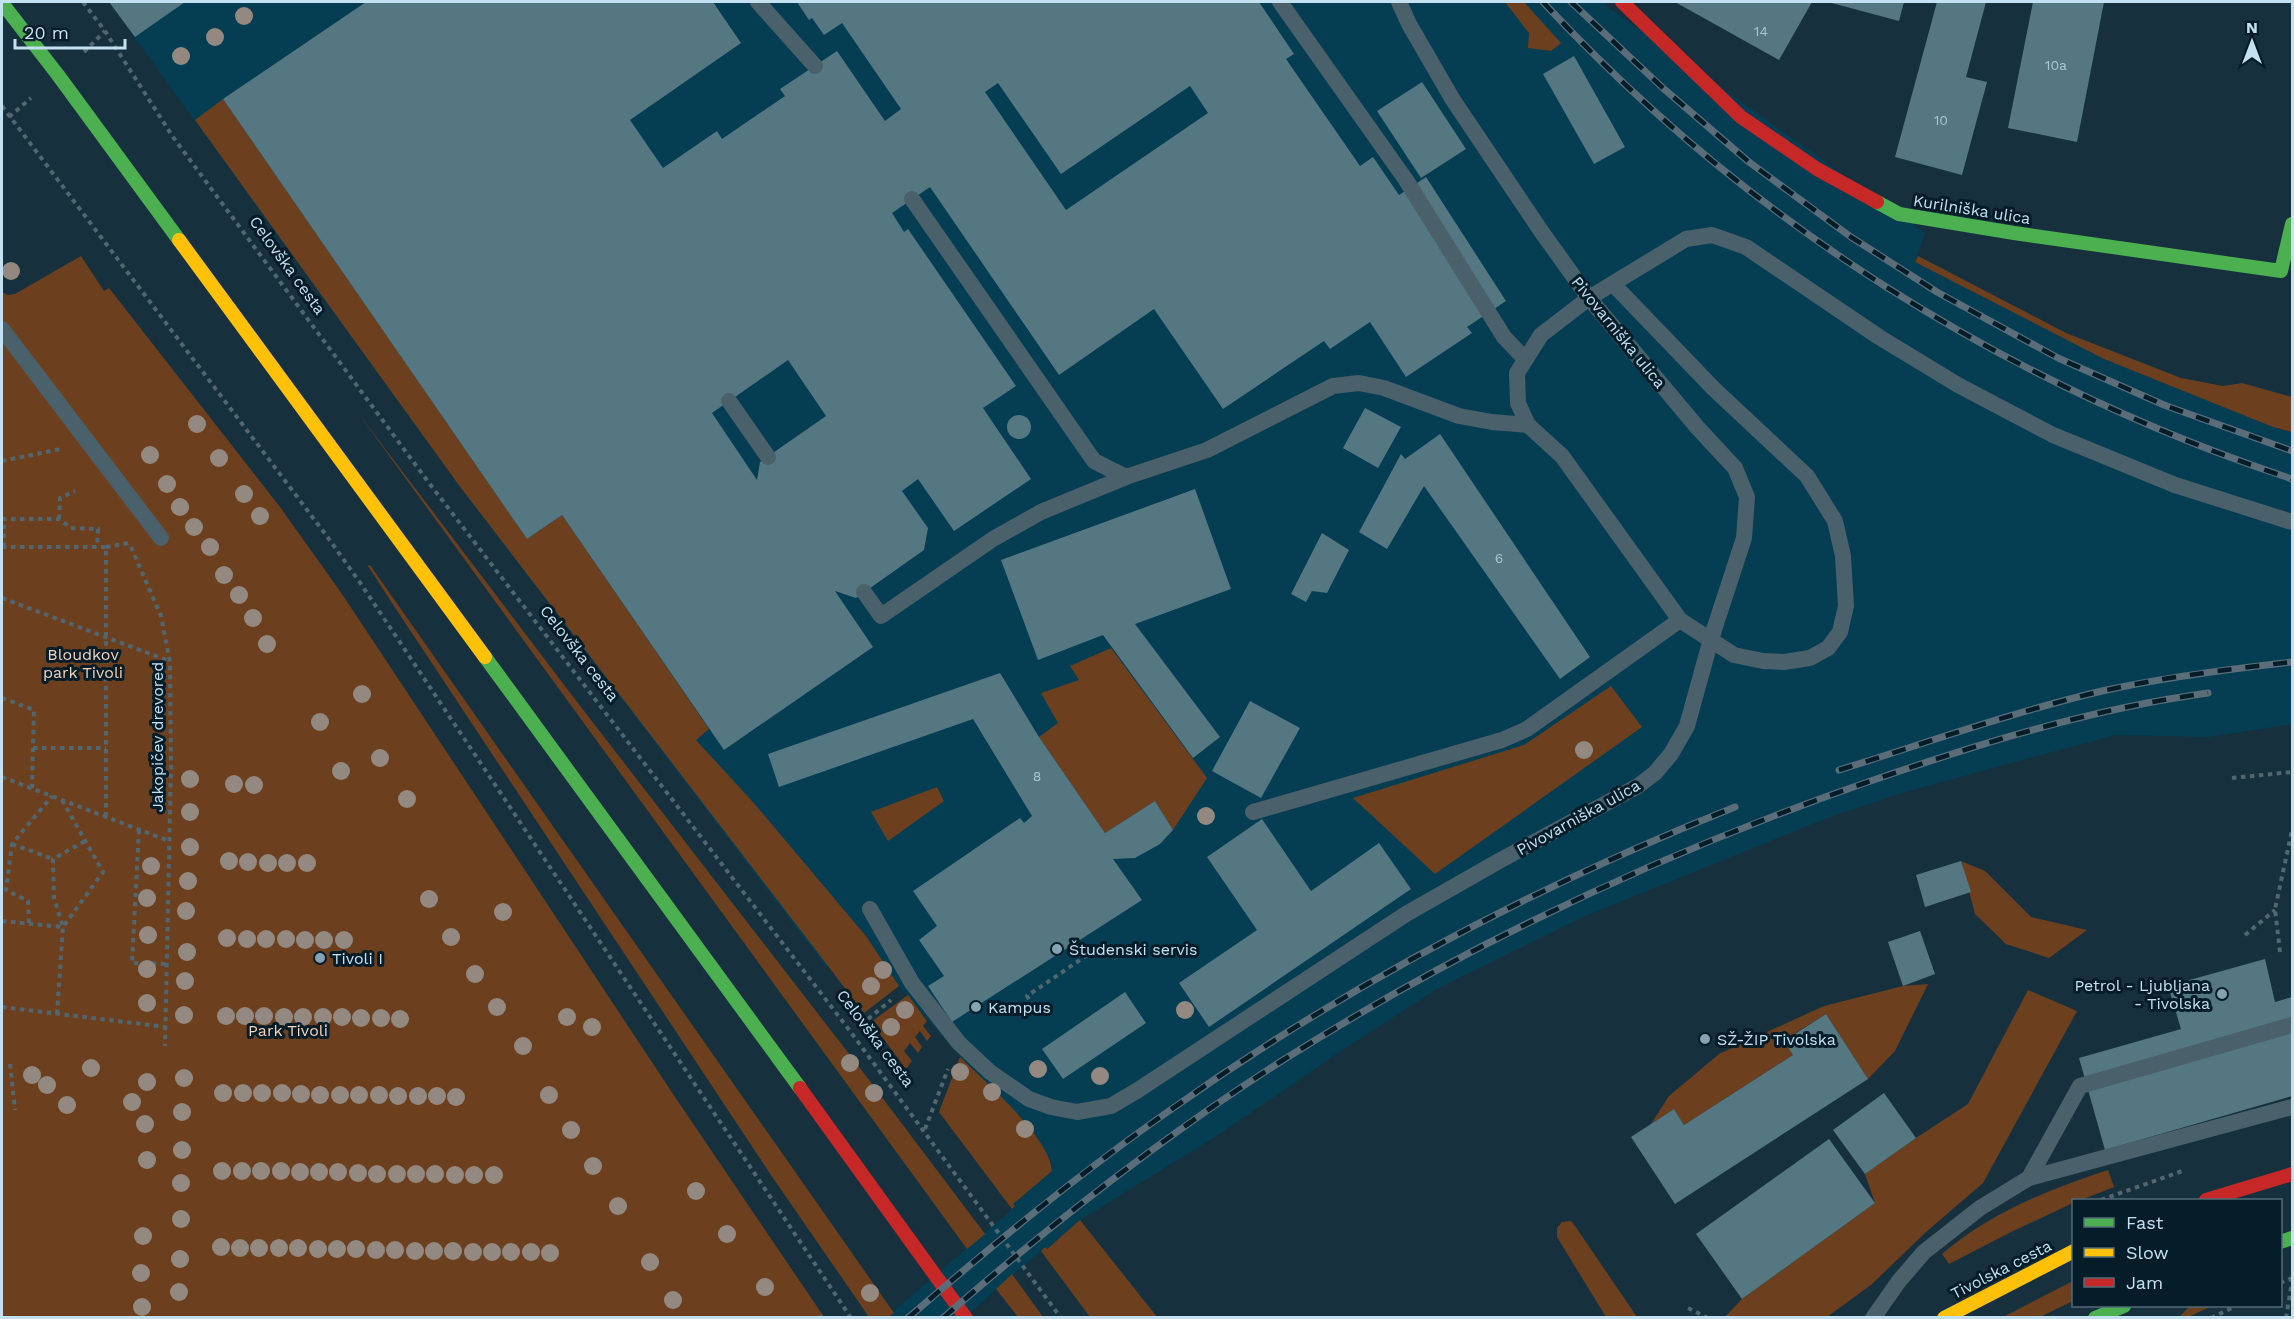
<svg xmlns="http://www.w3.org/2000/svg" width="2294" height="1319" viewBox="0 0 2294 1319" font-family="'Work Sans',sans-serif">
  <rect width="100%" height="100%" fill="#16313d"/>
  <!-- built -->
  <path fill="#053d53" d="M109,2h1495l4,5 317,226 -10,29 189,97 169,68 19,5v292l-83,13 -93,-2 -123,33 -91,25 -75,25 -244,99 -148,73 -97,63 -123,84 -135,83 -33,29 -2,-2 -80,70h-78l128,-110 -2,-3 39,-33 -1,-10 -19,-31 -72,-73 -61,-71 -33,-50 -40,31 -365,-479z"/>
  <!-- green -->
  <g fill="#6c401f">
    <path d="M1505,2h19l37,41 -10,8 -23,-3 1,-15z"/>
    <path d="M223,99l304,440 35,-24 147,214 -13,11 56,61 114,135 33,50 -35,27 -403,-525 -266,-368z"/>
    <path d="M81,256l23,35 5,-3 171,219 62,87 333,503 149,220h-822v-1025l6,3 7,-1z"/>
    <path d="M1918,256l148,77 115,45 42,8 19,-3 50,14v35l-19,-5 -169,-68 -189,-97z"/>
    <path d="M358,413l216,285 289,374 122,162 -18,15z"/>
    <path d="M370,565l496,708 28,40 -6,4h-19l-96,-139 -379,-572 -26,-40z"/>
    <path d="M1111,648l96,130 -34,52 -18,-29 -50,32 -66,-96 19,-14 -17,-30 38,-13 -9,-14z"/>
    <path d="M1611,686l31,41 -207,147 -82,-76 171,-53z"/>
    <path d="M937,787l7,14 -56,40 -17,-29z"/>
    <path d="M1961,861l24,10 46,46 56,13 -38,28 -43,-14 -31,-30z"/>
    <path d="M1928,984l-33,67 -27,28 -42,-65 -42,26 9,15 -109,70 -10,-16 -23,15 18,-28 50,-42 105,-48 79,-20z"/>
    <path d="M2028,990l49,21 -94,172 -57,49 -54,52 -45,33 -103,1 18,-19 133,-96 -10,-29 51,-36 52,-34z"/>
    <path d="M908,995l19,26 -4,5 8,10 -4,5 -7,-10 -5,6 7,10 -4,6 -8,-10 -6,8 8,10 -6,8 -35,-47z"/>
    <path d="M960,1057c24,24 90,80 92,114l-39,33 2,2 -3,3 -73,-97z"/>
    <path d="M2108,1170l6,17 -33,13h-7l-1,3 -62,29 -62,32 -7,-10c49,-42 106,-64 166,-84z"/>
    <path d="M1080,1220l77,97h-67l-49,-66 4,-4 2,2z"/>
    <path d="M1571,1221l4,5 62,91h-31l-49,-80v-9l5,-6z"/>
    <path d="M1012,1274l31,43h-25l-22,-28z"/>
    <path d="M2073,1281v20l-33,16h-34l-1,-1z"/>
    <path d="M2190,1306h22l-24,11h-9z"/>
  </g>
  <!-- building -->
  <g fill="#547782" fill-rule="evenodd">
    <path d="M109,2h76l-50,35z"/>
    <path d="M366,2h347l28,41 -111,77 33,48 54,-37 5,8 63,-43 -5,-7 57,-38 48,70 16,-12 -59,-86 -18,12 -12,-17 -3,2 -12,-18h462l35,52 -8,5 74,107 13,-9 26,38 27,-18 80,124 -39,26 5,6 -66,44 -36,-55 -40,27 -6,-8 -101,68 -69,-100 -95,66 -129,-188 -38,26 12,19 4,-3 108,157 -33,22 48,71 -77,52 -36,-52 -16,12 26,37 -4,22 -68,48 -21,-7 38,56 -149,103 -162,-235 -35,24 -304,-440zM998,83l63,91 129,-88 18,27 -142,97 -81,-118zM788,360l38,56 -66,46 -3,18 -45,-67z"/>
    <path d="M1675,2h137l-33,58z"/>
    <path d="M1828,2h76l-5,19z"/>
    <path d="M1937,2h49l-20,75 21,5 -25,93 -67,-18z"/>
    <path d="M2033,2h71l-27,140 -69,-14z"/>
    <path d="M1574,56l51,91 -31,17 -51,-90z"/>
    <path d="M1422,82l44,67 -45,29 -44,-67z"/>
    <path d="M1365,408l36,19 -23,41 -35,-20z"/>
    <circle cx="1019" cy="427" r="12"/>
    <path d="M1440,434l150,223 -30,22 -136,-193 -37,63 -28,-17 42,-78 4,5z"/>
    <path d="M1195,489l36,100 -96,35 85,113 -27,21 -90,-123 -65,25 -37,-100z"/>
    <path d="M1322,533l27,17 -22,43 -15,-2 -6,11 -15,-8z"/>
    <path d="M1000,673l39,64 66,96 50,-32 18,29 -13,14 -25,14 -22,1 29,41 -190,122 -24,-36 16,-10 -25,-36 18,-14 -24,-35 107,-73 4,5 8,-7 -59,-97 -194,68 -11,-33z"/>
    <path d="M1250,701l50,27 -39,70 -49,-27z"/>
    <path d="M1262,819l49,72 68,-48 32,46 -202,138 -30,-44 78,-53 -50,-73z"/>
    <path d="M1961,861l10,31 -46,15 -9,-32z"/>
    <path d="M1920,931l15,43 -32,12 -15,-44z"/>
    <path d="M2265,959l10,43 17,-5v99l-187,54 -26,-92 102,-29 -13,-43z"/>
    <path d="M1125,992l21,31 -83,56 -21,-30z"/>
    <path d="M1826,1014l42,65 -193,125 -44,-67 43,-28 10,16 109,-70 -9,-14z"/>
    <path d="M1884,1093l32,45 -51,36 -32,-44z"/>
    <path d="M1829,1139l46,64 -133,96 -46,-65z"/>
  </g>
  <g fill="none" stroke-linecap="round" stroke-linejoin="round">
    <!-- path -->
    <g stroke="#52666f" stroke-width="4" stroke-dasharray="4.5 4.5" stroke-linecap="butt">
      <path d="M83,2l22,29 68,106 256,346 421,548 211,287"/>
      <path d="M84,52l21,-21"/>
      <path d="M2,106l324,429 35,49 490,734"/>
      <path d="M9,117l22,-19"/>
      <path d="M2,461l59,-12"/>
      <path d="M2,519h57l12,9 27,1 -1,18"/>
      <path d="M59,519l1,-21 15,-7"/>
      <path d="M2,547h104v270"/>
      <path d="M4,547v-28"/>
      <path d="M106,547l23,-4"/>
      <path d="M131,547l30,69 9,46 1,103 -6,281"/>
      <path d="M2,598l167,63"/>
      <path d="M2,698l32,12 -2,79"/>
      <path d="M33,748h73"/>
      <path d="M2,777l167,64"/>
      <path d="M2232,778l60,-6"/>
      <path d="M62,800l41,72 -40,55 -9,-29 -1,-39 32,-18"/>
      <path d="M139,830l-7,133 35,1"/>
      <path d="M12,844l41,15"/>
      <path d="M2,921l61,6 -6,87"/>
      <path d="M29,923l-1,-22 -22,-11 6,-46 40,-48"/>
      <path d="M2245,935l30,-25"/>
      <path d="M2280,952l-5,-43 17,-79"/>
      <path d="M2,1007l164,20"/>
      <path d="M1039,1014l-12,-18 78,-53 11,16"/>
      <path d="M868,1019l23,-19"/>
      <path d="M10,1064l5,46"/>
      <path d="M925,1129l23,-60"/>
      <path d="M2101,1200l84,-30"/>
      <path d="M2280,1283l12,-5"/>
      <path d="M1688,1308l20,10"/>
      <path d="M820,1318l3,-2"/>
      <path d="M2211,1318l25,-12"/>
      <path d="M2286,1318l6,-37"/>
    </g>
    <!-- lane -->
    <g stroke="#4a606a" stroke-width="16">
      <path d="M758,2l57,64"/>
      <path d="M1280,2l126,178 98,157 20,21"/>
      <path d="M912,199l182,262 32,16"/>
      <path d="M1613,284l101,105 93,87 28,45 8,35 3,50 -6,26 -12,16 -18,10 -26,4 -21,-1 -29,-6 -54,-35 -118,-164 -34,-31 -10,-22 -1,-30 24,-38 48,-37 97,-59 26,-4 34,12 133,90 79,48 95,50 122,50 117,37"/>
      <path d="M2,329l159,209"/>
      <path d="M729,401l39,56"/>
      <path d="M864,592l17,24 112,-77 48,-27 85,-35 81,-27 126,-64 26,-3 25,5 75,28 33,6 36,3"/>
      <path d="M1253,812l249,-72 25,-11 153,-109"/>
      <path d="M870,909l42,74 47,60 31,29 39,27 22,8 26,5 34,-6 27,-16 268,-176 93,-53 139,-75 17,-13 16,-19 16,-28 24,-87 33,-101 3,-41 -12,-29 -38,-41 -108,-129 -48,-67 -88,-131 -44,-76 -10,-22"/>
      <path d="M2029,1178l51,-92 212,-61"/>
      <path d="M1873,1318l26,-37 25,-29 56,-44 49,-30 263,-71"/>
    </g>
    <!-- fast -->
    <g stroke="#4caf50" stroke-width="14">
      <path d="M2,3l56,72 121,165"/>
      <path d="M1877,202l22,12 115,19 267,38 11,-47"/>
      <path d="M485,657l315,431"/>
      <path d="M2280,1242l12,-4"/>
      <path d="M2095,1318l29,-12"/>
    </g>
    <!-- slow -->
    <g stroke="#ffc107" stroke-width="14">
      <path d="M179,240l306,417"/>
      <path d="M1944,1318l130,-67"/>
    </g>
    <!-- jam -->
    <g stroke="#c62828" stroke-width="14">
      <path d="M1622,2l119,115 76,52 60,33"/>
      <path d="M800,1088l166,230"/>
      <path d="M2206,1200l86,-26"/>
    </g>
    <defs>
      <g id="rail">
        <path d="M1543,2c206,221 463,382 749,477"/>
        <path d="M1571,2l93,87 85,73 102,75 86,55 121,66 106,47 128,46"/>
        <path d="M1839,770c87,-27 174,-58 263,-79 63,-14 127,-22 190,-29"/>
        <path d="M908,1318c83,-72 168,-142 258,-205 176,-125 370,-227 569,-306"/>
        <path d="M943,1318c107,-93 218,-180 337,-256 182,-115 379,-208 582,-278 112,-39 228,-75 346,-91"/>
      </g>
    </defs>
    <!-- rail casing -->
    <use href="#rail" stroke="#5a6d78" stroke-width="7"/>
    <!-- rail -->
    <use href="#rail" stroke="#041d29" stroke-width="4.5" stroke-dasharray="14" stroke-linecap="butt"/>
  </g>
  <!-- trees -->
  <g fill="#938981">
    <circle cx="244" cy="16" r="9"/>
    <circle cx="215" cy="37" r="9"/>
    <circle cx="181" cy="56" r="9"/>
    <circle cx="11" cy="271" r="9"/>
    <circle cx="197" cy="424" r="9"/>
    <circle cx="150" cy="455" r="9"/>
    <circle cx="219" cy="458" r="9"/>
    <circle cx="167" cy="484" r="9"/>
    <circle cx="244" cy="494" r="9"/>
    <circle cx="180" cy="507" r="9"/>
    <circle cx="260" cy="516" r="9"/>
    <circle cx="194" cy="527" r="9"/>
    <circle cx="210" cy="547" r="9"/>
    <circle cx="224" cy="575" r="9"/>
    <circle cx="239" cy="595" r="9"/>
    <circle cx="253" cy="618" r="9"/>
    <circle cx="267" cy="644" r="9"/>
    <circle cx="362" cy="694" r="9"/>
    <circle cx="320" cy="722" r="9"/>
    <circle cx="1584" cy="750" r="9"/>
    <circle cx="380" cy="758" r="9"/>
    <circle cx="341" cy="771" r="9"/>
    <circle cx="190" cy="779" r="9"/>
    <circle cx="234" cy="784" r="9"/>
    <circle cx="254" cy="785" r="9"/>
    <circle cx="407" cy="799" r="9"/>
    <circle cx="190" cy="812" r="9"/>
    <circle cx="1206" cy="816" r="9"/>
    <circle cx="190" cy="847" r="9"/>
    <circle cx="229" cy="861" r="9"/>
    <circle cx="248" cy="862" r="9"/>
    <circle cx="268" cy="863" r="9"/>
    <circle cx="287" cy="863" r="9"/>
    <circle cx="307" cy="863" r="9"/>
    <circle cx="151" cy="866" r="9"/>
    <circle cx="188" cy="881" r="9"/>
    <circle cx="147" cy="898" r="9"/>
    <circle cx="429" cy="899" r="9"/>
    <circle cx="186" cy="911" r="9"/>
    <circle cx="503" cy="912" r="9"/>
    <circle cx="148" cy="935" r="9"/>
    <circle cx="451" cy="937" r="9"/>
    <circle cx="227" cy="938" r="9"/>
    <circle cx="247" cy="939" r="9"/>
    <circle cx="266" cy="939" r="9"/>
    <circle cx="286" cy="939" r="9"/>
    <circle cx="305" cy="940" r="9"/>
    <circle cx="324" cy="940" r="9"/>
    <circle cx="344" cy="940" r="9"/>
    <circle cx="187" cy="952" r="9"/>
    <circle cx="147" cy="969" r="9"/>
    <circle cx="883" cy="970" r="9"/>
    <circle cx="475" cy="974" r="9"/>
    <circle cx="185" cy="981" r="9"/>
    <circle cx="871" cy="986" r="9"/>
    <circle cx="147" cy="1003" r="9"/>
    <circle cx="497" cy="1007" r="9"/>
    <circle cx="905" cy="1010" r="9"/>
    <circle cx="1185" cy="1010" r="9"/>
    <circle cx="184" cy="1015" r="9"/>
    <circle cx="226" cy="1016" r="9"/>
    <circle cx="245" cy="1016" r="9"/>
    <circle cx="264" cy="1016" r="9"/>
    <circle cx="284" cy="1017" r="9"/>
    <circle cx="303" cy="1017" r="9"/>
    <circle cx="323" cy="1017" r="9"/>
    <circle cx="342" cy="1017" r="9"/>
    <circle cx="567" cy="1017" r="9"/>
    <circle cx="361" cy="1018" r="9"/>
    <circle cx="381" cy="1018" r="9"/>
    <circle cx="400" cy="1019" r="9"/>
    <circle cx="592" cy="1027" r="9"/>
    <circle cx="891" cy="1027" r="9"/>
    <circle cx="523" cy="1046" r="9"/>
    <circle cx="850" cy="1063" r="9"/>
    <circle cx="91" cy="1068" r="9"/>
    <circle cx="1038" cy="1069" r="9"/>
    <circle cx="960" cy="1072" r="9"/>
    <circle cx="32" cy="1075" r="9"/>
    <circle cx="1100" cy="1076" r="9"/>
    <circle cx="184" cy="1078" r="9"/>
    <circle cx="147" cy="1082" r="9"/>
    <circle cx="47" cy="1085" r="9"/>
    <circle cx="992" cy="1092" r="9"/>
    <circle cx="223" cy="1093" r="9"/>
    <circle cx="243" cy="1093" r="9"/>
    <circle cx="262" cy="1093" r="9"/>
    <circle cx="282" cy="1093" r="9"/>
    <circle cx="874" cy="1093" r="9"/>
    <circle cx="301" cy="1094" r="9"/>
    <circle cx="320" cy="1095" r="9"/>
    <circle cx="340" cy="1095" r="9"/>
    <circle cx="359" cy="1095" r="9"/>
    <circle cx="379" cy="1095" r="9"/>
    <circle cx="549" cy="1095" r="9"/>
    <circle cx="398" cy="1096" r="9"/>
    <circle cx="418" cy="1096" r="9"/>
    <circle cx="437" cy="1096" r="9"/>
    <circle cx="456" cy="1097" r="9"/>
    <circle cx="132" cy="1102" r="9"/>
    <circle cx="67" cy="1105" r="9"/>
    <circle cx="182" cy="1112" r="9"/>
    <circle cx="145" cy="1124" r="9"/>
    <circle cx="1025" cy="1129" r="9"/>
    <circle cx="571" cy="1130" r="9"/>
    <circle cx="182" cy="1150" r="9"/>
    <circle cx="147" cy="1160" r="9"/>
    <circle cx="593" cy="1166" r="9"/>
    <circle cx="222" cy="1171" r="9"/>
    <circle cx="242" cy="1171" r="9"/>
    <circle cx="261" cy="1171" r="9"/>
    <circle cx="281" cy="1171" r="9"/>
    <circle cx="300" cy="1172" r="9"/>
    <circle cx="319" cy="1172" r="9"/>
    <circle cx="338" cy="1172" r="9"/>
    <circle cx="358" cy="1173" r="9"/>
    <circle cx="377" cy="1174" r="9"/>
    <circle cx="397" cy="1174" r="9"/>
    <circle cx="416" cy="1174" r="9"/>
    <circle cx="435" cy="1174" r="9"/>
    <circle cx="455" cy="1175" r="9"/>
    <circle cx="474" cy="1175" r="9"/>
    <circle cx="494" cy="1175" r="9"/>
    <circle cx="181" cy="1183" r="9"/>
    <circle cx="696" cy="1191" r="9"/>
    <circle cx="618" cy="1206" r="9"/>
    <circle cx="181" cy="1219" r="9"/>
    <circle cx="727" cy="1234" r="9"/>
    <circle cx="143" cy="1236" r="9"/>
    <circle cx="221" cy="1247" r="9"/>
    <circle cx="240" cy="1248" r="9"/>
    <circle cx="259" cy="1248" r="9"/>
    <circle cx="279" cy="1248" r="9"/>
    <circle cx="298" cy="1248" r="9"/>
    <circle cx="318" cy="1249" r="9"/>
    <circle cx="337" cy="1249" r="9"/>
    <circle cx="356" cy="1249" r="9"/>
    <circle cx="376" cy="1250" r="9"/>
    <circle cx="395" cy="1250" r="9"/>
    <circle cx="415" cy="1251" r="9"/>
    <circle cx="434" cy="1251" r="9"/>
    <circle cx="453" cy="1251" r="9"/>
    <circle cx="473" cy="1252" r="9"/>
    <circle cx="492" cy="1252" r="9"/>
    <circle cx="511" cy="1252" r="9"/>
    <circle cx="531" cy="1252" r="9"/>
    <circle cx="550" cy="1253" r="9"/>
    <circle cx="180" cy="1259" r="9"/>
    <circle cx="650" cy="1262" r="9"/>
    <circle cx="141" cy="1273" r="9"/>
    <circle cx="765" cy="1287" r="9"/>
    <circle cx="179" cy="1292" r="9"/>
    <circle cx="870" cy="1293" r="9"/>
    <circle cx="673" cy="1300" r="9"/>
    <circle cx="142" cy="1307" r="9"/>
  </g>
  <!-- markers -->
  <g fill="#87a3b3" stroke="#041d29" stroke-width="2">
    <circle cx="1057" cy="949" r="6"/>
    <circle cx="320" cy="958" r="6"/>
    <circle cx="2222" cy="994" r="6"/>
    <circle cx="976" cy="1007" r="6"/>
    <circle cx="1705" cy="1039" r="6"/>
  </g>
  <g text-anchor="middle" stroke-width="6" stroke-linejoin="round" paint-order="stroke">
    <!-- number labels -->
    <g font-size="14" fill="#a8c6d6">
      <text x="1761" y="36">14</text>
      <text x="2056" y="70">10a</text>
      <text x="1941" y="125">10</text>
      <text x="1499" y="563">6</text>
      <text x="1037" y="781">8</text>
    </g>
    <!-- street labels -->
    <g font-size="16" fill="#c4e1f2" stroke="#041d29">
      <text transform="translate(1972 209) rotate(9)" y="6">Kurilniška ulica</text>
      <text transform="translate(288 265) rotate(54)" y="6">Celovška cesta</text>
      <text transform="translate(1619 332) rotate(51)" y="6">Pivovarniška ulica</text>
      <text transform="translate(580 653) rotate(52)" y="6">Celovška cesta</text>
      <text transform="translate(157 737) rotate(-90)" y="6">Jakopičev drevored</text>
      <text transform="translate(1578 817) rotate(-29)" y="6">Pivovarniška ulica</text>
      <text transform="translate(876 1038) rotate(53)" y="6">Celovška cesta</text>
      <text transform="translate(2001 1269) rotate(-27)" y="6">Tivolska cesta</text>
    </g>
    <!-- park labels -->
    <g font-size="16" fill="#fad1b9" stroke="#041d29">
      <text x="83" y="660">Bloudkov<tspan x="83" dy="18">park Tivoli</tspan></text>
      <text x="288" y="1036">Park Tivoli</text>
    </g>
    <!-- poi labels -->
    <g font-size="16" fill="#c4e1f2" stroke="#041d29" text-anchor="start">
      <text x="1069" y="955">Študenski servis</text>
      <text x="332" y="964">Tivoli I</text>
      <text x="2210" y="991" text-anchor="end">Petrol - Ljubljana<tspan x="2210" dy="18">- Tivolska</tspan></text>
      <text x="988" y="1013">Kampus</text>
      <text x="1717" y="1045">SŽ-ŽIP Tivolska</text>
    </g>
  </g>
  <!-- border -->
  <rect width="2294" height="1319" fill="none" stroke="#c4e1f2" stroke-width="6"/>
  <!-- legend -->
  <rect x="2072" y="1199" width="210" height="108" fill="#041d29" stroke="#516b79" stroke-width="1.5"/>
  <rect x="2084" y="1218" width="30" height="9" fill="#4caf50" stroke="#516b79" stroke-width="1.5"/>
  <text x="2126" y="1229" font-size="18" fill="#c4e1f2">Fast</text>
  <rect x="2084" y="1248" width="30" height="9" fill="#ffc107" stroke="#516b79" stroke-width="1.5"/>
  <text x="2126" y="1259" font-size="18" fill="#c4e1f2">Slow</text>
  <rect x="2084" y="1278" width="30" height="9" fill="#c62828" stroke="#516b79" stroke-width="1.5"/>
  <text x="2126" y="1289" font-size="18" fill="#c4e1f2">Jam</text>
  <!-- north arrow -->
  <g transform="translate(2252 42)" stroke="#041d29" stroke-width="4.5" paint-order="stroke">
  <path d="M0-4.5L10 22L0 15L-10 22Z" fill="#c4e1f2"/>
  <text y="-9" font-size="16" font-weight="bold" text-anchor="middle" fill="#c4e1f2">N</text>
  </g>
  <!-- scale -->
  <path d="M15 39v9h110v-9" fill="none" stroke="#c4e1f2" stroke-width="3"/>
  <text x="24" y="39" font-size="18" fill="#c4e1f2" stroke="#041d29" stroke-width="4.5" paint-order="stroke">20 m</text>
</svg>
